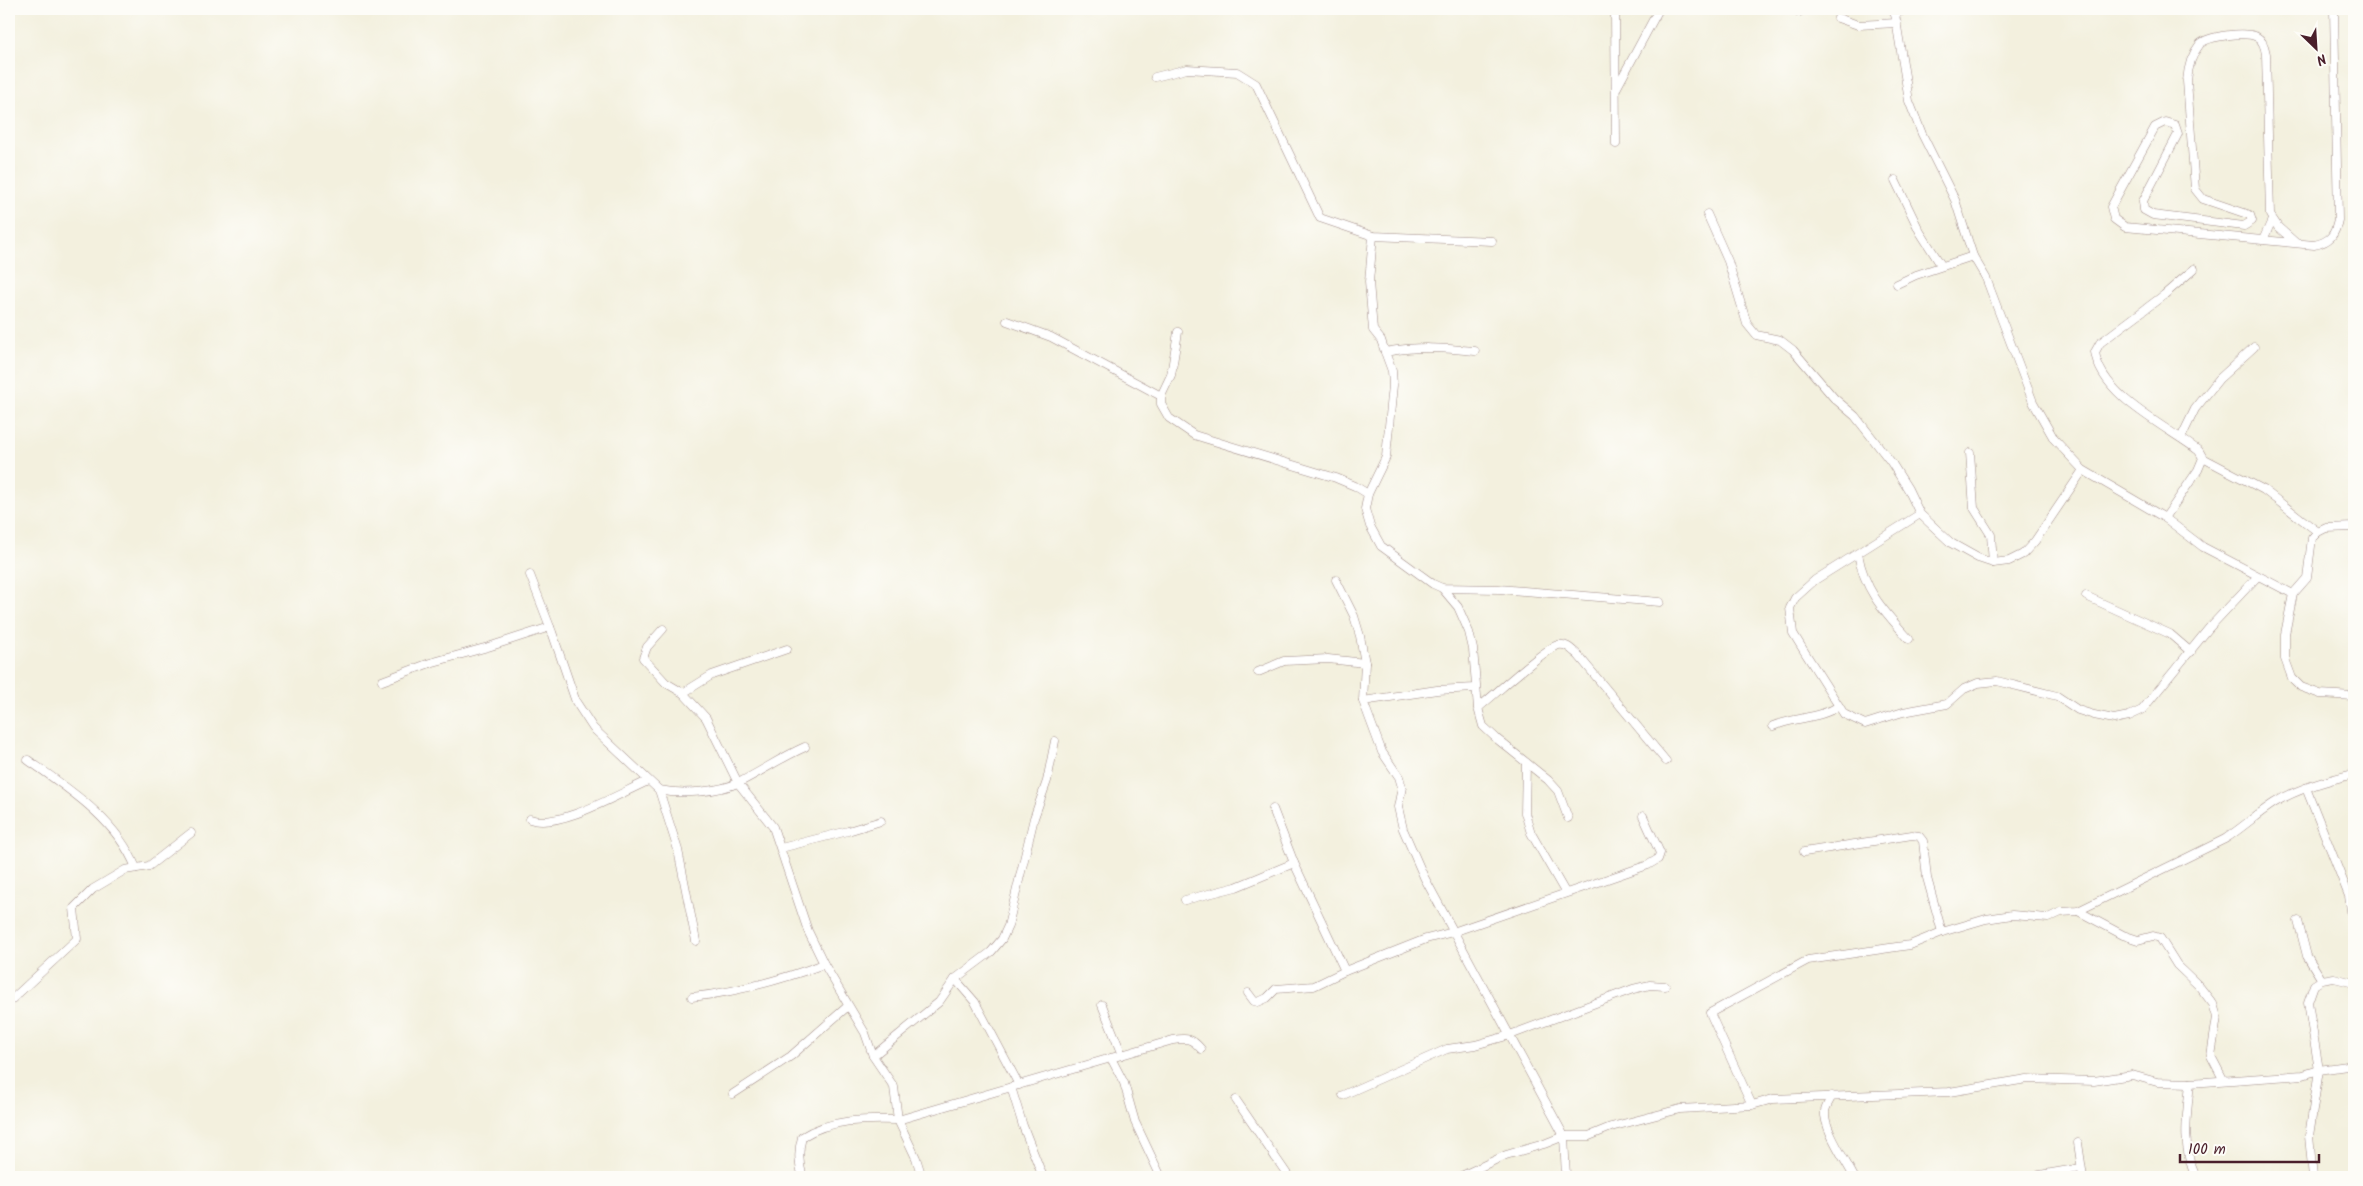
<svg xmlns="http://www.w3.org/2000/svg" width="2363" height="1186" viewBox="0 0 2363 1186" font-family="Kalam,sans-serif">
  <rect width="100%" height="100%" fill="#fdfcf7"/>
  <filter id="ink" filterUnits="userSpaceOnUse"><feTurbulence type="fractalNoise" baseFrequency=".02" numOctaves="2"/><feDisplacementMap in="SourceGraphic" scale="10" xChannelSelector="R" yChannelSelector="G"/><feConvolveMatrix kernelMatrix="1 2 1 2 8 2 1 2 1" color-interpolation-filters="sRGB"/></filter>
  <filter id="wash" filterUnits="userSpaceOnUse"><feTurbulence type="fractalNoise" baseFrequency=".0096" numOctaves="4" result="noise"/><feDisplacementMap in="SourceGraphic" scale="20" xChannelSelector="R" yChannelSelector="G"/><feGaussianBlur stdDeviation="1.12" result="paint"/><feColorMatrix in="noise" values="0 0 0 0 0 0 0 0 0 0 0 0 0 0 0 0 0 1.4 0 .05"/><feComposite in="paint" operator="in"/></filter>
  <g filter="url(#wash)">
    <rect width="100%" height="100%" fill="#f3f0de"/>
  </g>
  <g filter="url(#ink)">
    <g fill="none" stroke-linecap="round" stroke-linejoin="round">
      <defs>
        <g id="minor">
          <path d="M1615,9l1,135"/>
          <path d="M1799,9v3"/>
          <path d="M1891,9l4,5 14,87 13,33 33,66 18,56 13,22 47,124 21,37 29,31 82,48 38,29 90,47"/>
          <path d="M1895,14l11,-5"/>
          <path d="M1838,18l20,7 39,-2"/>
          <path d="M1155,77l32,-8 50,3 19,12 64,134 53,18 119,5"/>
          <path d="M1616,89l43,-80"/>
          <path d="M1895,180l25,52 21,33"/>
          <path d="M1707,214l21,47 19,63 9,11 24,5 13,10 41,48 21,18 36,46 17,27 12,25 31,29 27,15 15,5 16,-2 14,-7 12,-13 48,-71"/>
          <path d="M1373,236l-4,46 4,48 8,10 4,12 7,19 1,14 -7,72 -18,37 -3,15 5,17 11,20 52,38 9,4 57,1 161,13"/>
          <path d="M2263,240l9,-20"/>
          <path d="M2296,243l-18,-16 -8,-12 -4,-161c-1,-6 -3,-14 -9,-17 -11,-6 -49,-1 -57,7 -9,11 -12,24 -13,37l8,108 8,10 47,16 2,6 -8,5 -91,-11 -9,-5 -1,-9 35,-67 -3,-9 -10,-3 -10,5 -44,80 3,12 11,8 189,18c16,-3 21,-10 24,-25l-4,-211"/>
          <path d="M1897,284l19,-9 57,-19"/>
          <path d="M1007,321l44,16 110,59"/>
          <path d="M1178,332l-7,43 -10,21v8l8,14 25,17 142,43 19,8 13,8"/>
          <path d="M1385,352c31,-6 59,-4 90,-1"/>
          <path d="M2181,438l14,-29 24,-30 35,-32"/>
          <path d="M1970,453l4,55 17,27 2,28"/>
          <path d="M2203,458l61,32 54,42"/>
          <path d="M1920,514l-105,66 -20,18 -5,10 3,25 11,18 40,63 21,10 38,-12 44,-8 17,-15 14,-6 19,-2 60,15 21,14 16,5 20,4 15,-3 13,-6 67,-82 48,-51"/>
          <path d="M2165,518l33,-48 5,-12 -4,-7c-33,-25 -98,-55 -104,-99l5,-9 64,-48 30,-26"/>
          <path d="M2354,527l-28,1 -8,4 -6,6 -5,40 -14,16 -8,40v25l7,19 9,9 19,7 34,2"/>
          <path d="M1858,554c7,38 26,57 51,85"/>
          <path d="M530,575l22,57 24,70 17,26 66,62c23,5 60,2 81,-8 22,-11 42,-25 65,-35"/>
          <path d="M1336,580l18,36 6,20 5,27 -2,38 19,51 17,25 3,10 -4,20 5,22 21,48 140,259 2,41"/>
          <path d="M1442,588l16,19 11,25 4,17 5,59 5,18 14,13 51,41 10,11 10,27"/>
          <path d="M2086,596l84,38 21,18"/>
          <path d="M663,629l-16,18 -4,11 23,25 17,10 23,25 32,65 35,44 35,104 16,33 41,69 8,23 21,31 4,33 18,38 6,19"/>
          <path d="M1258,672l26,-11 44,-2 37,4"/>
          <path d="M382,681l48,-18 58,-16 62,-20"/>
          <path d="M683,693l29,-18 75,-26"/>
          <path d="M1363,701l74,-11 38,-2"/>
          <path d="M1478,708c14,-11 67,-60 80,-63 8,-2 14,5 20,10l88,106"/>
          <path d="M1773,726c22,-9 46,-7 66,-20"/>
          <path d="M28,760c41,29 89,60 108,108"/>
          <path d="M1526,763l-1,50 6,20 34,59"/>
          <path d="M2306,788l43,108 5,36"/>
          <path d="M659,790l19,60 18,91"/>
          <path d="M1273,809l21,54 51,108"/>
          <path d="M530,819c28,11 90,-26 118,-38"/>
          <path d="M781,848l67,-17 33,-10"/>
          <path d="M1804,852l108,-17 7,1 4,5 4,37 15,54"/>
          <path d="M1185,900l51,-13 58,-24"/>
          <path d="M2078,911l45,24 15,5 15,-4 7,2 17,27 22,21 14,18 4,13 -6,39 12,23"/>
          <path d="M2298,921l9,35 15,24"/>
          <path d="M955,979l20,23 44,83"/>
          <path d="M1248,993l6,8 4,1 9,-4 9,-9 38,-3 31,-15 81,-32 27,-7 195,-67 10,-6 2,-6 -17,-37"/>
          <path d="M692,997c45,-5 89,-17 132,-33"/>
          <path d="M9,1002l68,-63 -3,-31 19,-19 32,-19 24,-4 42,-33"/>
          <path d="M1102,1005l20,50"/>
          <path d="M873,1056l66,-54 16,-23 36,-27 11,-13 6,-13 26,-108 13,-37 8,-40"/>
          <path d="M1111,1058l13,25 11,39 26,55"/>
          <path d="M2190,1083c-3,32 -9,64 6,94"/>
          <path d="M1011,1087l12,39 20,51"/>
          <path d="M733,1094l58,-38 57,-50"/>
          <path d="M1343,1095l104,-46 28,-4 35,-10 123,-46 17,-4 15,1"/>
          <path d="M1832,1096c-2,4 -6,10 -7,15 -2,17 21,50 29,66"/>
          <path d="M1236,1100l53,77"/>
          <path d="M1752,1105l-42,-92 98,-53 102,-15 32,-13 44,-13 26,-4 36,3 13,-6 17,-1 147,-72c17,-11 32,-25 49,-36 24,-15 54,-23 80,-29"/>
          <path d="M2078,1143l5,34"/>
          <path d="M803,1177c-5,-14 -5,-26 -1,-40 28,-18 64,-18 96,-17l275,-80c14,-2 19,-2 28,9"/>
          <path d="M1459,1177l47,-22 38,-11 20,-8h25l22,-9 69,-18 72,-4 21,-6 176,-7 78,-13 67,2 38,-6 25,7 33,1 113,-8 16,-5 35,-5"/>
          <path d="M2028,1177l53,-9"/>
          <path d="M2313,1177l-4,-41 10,-66 -11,-68 6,-17 8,-5 12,-2 20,5"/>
        </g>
      </defs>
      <!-- minor casing -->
      <use href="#minor" stroke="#9e8884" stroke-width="9"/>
      <!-- minor -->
      <use href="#minor" stroke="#fff" stroke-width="8"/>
    </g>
  </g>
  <!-- margin -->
  <rect width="2363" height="1186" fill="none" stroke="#fdfcf7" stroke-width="30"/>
  <!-- north arrow -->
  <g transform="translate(2316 48) rotate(155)" stroke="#fdfcf7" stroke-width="4" paint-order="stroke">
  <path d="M0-4L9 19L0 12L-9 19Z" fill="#4a1f2b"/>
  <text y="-8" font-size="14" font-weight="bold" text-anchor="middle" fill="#4a1f2b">N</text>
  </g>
  <!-- scale -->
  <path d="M2180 1154v8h139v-8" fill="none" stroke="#4a1f2b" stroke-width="2.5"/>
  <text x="2188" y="1154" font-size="15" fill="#4a1f2b" stroke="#fdfcf7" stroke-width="4" paint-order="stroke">100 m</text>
</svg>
